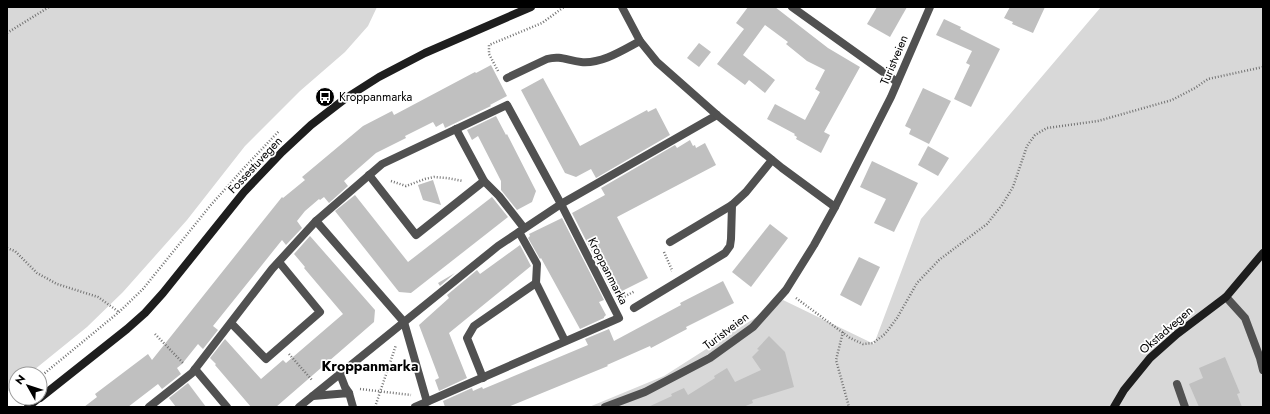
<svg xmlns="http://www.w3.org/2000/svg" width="1270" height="414" viewBox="0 0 1270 414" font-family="Jost,sans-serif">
  <rect width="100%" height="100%" fill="#fff"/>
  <!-- green -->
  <g fill="#d8d8d8">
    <path d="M7,7h370l-9,19 -23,26 -45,39 -55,55 -58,74 -64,72 -36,35 -58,47h-13v11l-9,7z"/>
    <path d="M1101,7h162v400h-674l75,-31 119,-76 91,44 47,-125z"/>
  </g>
  <!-- building -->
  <g fill="#c0c0c0">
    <path d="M748,7h27l53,41 32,19 -36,65 6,3 -9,18 -25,-14 1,-2 -3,-2 1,-1 -28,-15 8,-15 30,16 15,-28 -5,-3 10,-19 -18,-9 -21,-17 2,-2 -23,-17 -22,30 32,25 -10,13 -16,-13 -4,5 -28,-21 27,-35 -8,-6z"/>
    <path d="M877,7h30l-17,30 -23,-13z"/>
    <path d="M1010,7h35l-12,26 -21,-9 1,-2 -9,-4z"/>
    <path d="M944,19l17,8 -1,2 40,20 -29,58 -17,-8 16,-34 -4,-2 6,-12 -36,-16z"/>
    <path d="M699,43l12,9 -12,15 -12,-9z"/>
    <path d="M491,65l16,31 -17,9 1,1 -46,22 -2,-5 -7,4 -3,-5 -28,14 1,2 -30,15 -32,28 4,5 -19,17 -5,-6 -4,3 -1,-1 -14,12 -8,10 5,7 -16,17 -4,-5 -69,86 5,4 -15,19 -5,-5 -16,20 -5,4 4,6 -19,15 -4,-5 -30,23h-44l13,-10 -2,-3 53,-40 4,6 130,-163 1,1 22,-18 -3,-3 61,-51 29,-15 2,4 81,-43 1,1z"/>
    <path d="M543,78l37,68 67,-36 1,2 8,-4 14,27 -74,43 -5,-9 -15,8 -11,-4 -44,-83z"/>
    <path d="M923,88l28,13 -22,43 -20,-10 2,-5 -6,-3z"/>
    <path d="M496,116l10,19 1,-1 29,57 -4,11 -15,8 -16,-20v-9l-23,-45 -6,4 -5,-10z"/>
    <path d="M690,140l3,6 2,-1 1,3 9,-5 11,22 -99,52 31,61 -34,17 -42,-82 33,-18 -4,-7 74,-43 2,3z"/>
    <path d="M928,146l21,12 -11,18 -20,-11z"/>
    <path d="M872,161l46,22 -24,49 -20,-9 12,-24 -26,-12z"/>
    <path d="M433,180l8,25 -18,-5 -5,-15z"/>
    <path d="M355,195l53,67 84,-65 16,20 -97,76 -12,-1 -64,-81z"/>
    <path d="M562,218l42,82 -5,2 7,13 -2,2v1l-24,11 -39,-71 -1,1 -12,-21 2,-2 -1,-2z"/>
    <path d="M770,224l18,14 -37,49 -19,-15z"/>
    <path d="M310,236l65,74 -1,12 -98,85h-25l-36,-42 1,-1 -6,-6 15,-19 36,40 22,-19 3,3 57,-49 -39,-46 1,-1 -11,-13z"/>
    <path d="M520,245l11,21 -82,67 18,45 -28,13 -4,-11 4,-2 -20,-53 30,-27 -2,-3 30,-25 3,4z"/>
    <path d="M859,257l21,10 -19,39 -21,-11z"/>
    <path d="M455,273l-15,13 -2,-3z"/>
    <path d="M723,281l11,22 -48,24 1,2 -36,19 -1,-2 -43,19 1,1 -100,41h-63l-2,-6 29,-13 1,3 9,-4 1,2 105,-44 -3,-6 24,-10 5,12 67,-36 -1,-2z"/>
    <path d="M769,336l16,16 9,35 -42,13 1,3 -10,4h-95l24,-11 -1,-2 13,-6 4,7 27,-17 -1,-2 13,-8 8,14 26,-12 -9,-13 7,-7 -2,-1z"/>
    <path d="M1225,357l15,36 -3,1 5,13h-43l-10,-23 14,-6 -4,-10z"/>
    <path d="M188,383l18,24h-30l-7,-9z"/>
  </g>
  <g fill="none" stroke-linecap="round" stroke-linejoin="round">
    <!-- path -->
    <g stroke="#737373" stroke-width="2.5" stroke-dasharray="1 2" stroke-linecap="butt">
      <path d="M7,33l42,-26"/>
      <path d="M498,71l-9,-17v-9l53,-22 22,-16"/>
      <path d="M391,181l15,5 19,-7 9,-2 13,1 16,3"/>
      <path d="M7,248l8,3 22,22 20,11 41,13 21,15"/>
      <path d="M664,252l8,18 -1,1"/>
      <path d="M622,298l13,-7"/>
      <path d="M796,298l54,40 13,6 10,-1 12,-9 12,-16 20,-35 22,-23 48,-36 15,-19 11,-18 14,-41 8,-11 12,-7 51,-7 74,-21 23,-12 13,-9 55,-12"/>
      <path d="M843,332l-7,28 13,47"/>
      <path d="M155,334l29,30"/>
      <path d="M289,354l23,26"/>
      <path d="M40,377l79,-65 24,-23 67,-83 33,-37 36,-38"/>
      <path d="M360,389l51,6"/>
      <path d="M15,398l1,-1"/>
      <path d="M375,407l21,-62"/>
    </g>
    <!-- lane -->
    <g stroke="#515151" stroke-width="8">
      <path d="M792,7l105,75"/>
      <path d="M507,78l40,-19c14,-4 21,2 34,3 21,2 42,-12 59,-21"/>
      <path d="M369,175l47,60 68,-54 -28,-52"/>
      <path d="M484,181l15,15 25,32"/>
      <path d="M316,221l88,101 23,80"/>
      <path d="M519,232l18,32 -1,19"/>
      <path d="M670,242l62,-37 14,-13 26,-32"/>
      <path d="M1226,297l19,21 15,40 3,12"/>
      <path d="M634,308l91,-55 5,-7 1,-7 1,-34"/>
      <path d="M231,323l35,36 54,-47 -41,-50"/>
      <path d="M195,369l32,38"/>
      <path d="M340,374l5,13 4,6"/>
      <path d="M483,378l-16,-40 7,-12 62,-43 29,58"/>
      <path d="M1177,384l8,23"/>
      <path d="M313,396l36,-3 4,14"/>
      <path d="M149,407l43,-34 80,-104 44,-48 66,-57 125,-59 54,99 58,114 -204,89"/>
      <path d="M299,407l199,-161 63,-42 156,-89"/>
    </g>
    <!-- street -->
    <g stroke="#515151" stroke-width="8">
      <path d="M622,7l18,34 17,21 60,53 65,53 53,39"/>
      <path d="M605,407l40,-15 65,-34 43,-31 33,-37 28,-45 21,-38 56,-110 39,-90"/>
    </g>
    <!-- secondary -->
    <g stroke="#1e1e1e" stroke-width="8">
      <path d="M40,398l87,-69 18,-16 18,-20 81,-101 38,-40 29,-27 35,-27 33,-21 46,-24 106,-46"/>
      <path d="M28,407l11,-9"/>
      <path d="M1114,407l10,-17 26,-32 27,-24 49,-37 37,-44"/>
    </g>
  </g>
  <!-- icons -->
  <defs>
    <symbol id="bus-disc" viewBox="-11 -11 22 22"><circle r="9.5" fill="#000" stroke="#fff"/><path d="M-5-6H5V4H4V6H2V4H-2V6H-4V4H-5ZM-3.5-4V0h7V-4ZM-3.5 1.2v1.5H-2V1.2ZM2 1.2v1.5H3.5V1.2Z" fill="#fff"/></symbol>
  </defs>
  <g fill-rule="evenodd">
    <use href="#bus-disc" x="314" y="86" width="22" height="22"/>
  </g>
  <g text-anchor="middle" stroke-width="3.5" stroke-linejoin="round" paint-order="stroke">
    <!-- street labels -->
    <g font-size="12" fill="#000" stroke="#fff">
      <text transform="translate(894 60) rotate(-67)" y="4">Turistveien</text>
      <text transform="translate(255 165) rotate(-47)" y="4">Fossestuvegen</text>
      <text transform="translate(608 271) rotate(63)" y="4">Kroppanmarka</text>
      <text transform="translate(1166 330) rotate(-41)" y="4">Okstadvegen</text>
      <text transform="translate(726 331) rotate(-37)" y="4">Turistveien</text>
    </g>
    <!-- poi labels -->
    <g font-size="12" fill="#000" stroke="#fff" text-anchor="start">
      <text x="339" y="101">Kroppanmarka</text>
    </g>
    <!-- quarter labels -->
    <g font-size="14" font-weight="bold" fill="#000" stroke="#fff">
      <text x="370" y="371">Kroppanmarka</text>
    </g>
  </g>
  <!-- border -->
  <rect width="1270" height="414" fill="none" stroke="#000000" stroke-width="16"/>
  <!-- north arrow -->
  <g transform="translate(28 386) rotate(309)"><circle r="19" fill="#ffffff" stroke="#999999"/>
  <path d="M0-3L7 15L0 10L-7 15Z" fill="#000000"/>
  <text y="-6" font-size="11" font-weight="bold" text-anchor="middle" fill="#000000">N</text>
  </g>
</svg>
